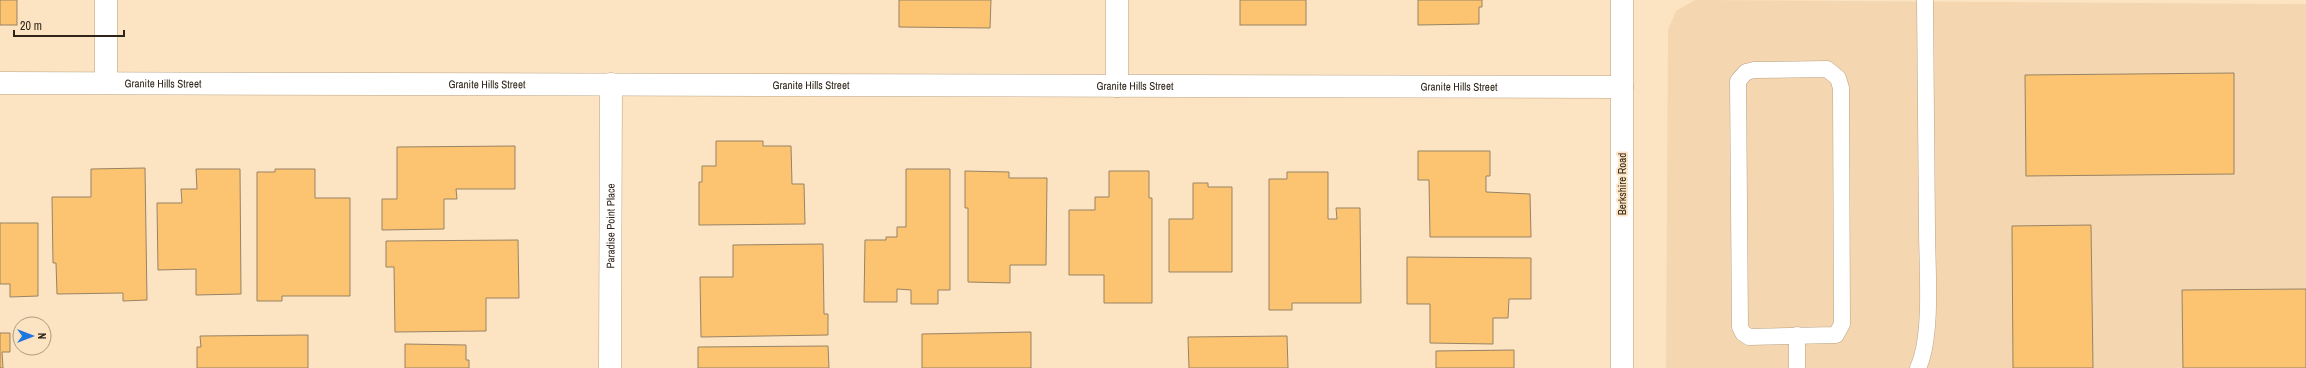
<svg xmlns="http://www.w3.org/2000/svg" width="2306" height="368" viewBox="0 0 2306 368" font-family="'Archivo Narrow',sans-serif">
  <rect width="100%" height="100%" fill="#fce4c3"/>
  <!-- built -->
  <path fill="#f4d7b1" d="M1695,0l611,4v364h-640l2,-338 8,-19z"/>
  <!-- building -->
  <g fill="#fcc471" stroke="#988365">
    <rect x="0" y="0" width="17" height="25"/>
    <path d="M899,0h92l-1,28 -91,-1z"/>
    <rect x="1240" y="0" width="66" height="25"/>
    <path d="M1418,0h64v7h-3v17l-61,1z"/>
    <path d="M2234,73v101l-208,2 -1,-101z"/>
    <path d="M716,141h47v5h28l1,38h12l1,40 -106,1v-43h3v-16h14z"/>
    <path d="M515,146v43h-59l1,10h-13v30l-62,1v-31h15v-52z"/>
    <path d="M1418,151h72v25h-4v16l44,2 1,43h-101l-1,-57h-11z"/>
    <path d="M145,168l2,132 -24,1v-8l-66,1 -1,-31h-3l-1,-66h39v-28z"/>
    <path d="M196,169h44l1,125 -45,1v-26l-38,1 -1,-67h25l-1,-14h16z"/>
    <path d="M275,169h40v29h35v98h-68v5h-25v-129h18z"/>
    <path d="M906,169h44v121h-12v14h-27v-14l-14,-1v13h-33l1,-62h21v-3h11v-10h9z"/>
    <path d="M965,171l44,1v6h38l-1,87h-36v18l-42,-1v-74h-3z"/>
    <path d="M1109,171h40v27h3v105h-48v-28h-35v-65h26v-13h14z"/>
    <path d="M1287,172h41v47h9l-1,-11h24l1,95h-69v7h-23v-131h18z"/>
    <path d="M1193,183h15v4h24v85h-63v-53h24z"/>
    <path d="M0,223h38v73l-28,1v-13h-10z"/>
    <path d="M2091,225l2,143h-80l-1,-142z"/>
    <path d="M518,240l1,58h-33v33l-91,1 -1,-65h-8v-26z"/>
    <path d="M823,244l1,70h4v21l-127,2 -1,-60h33v-32z"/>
    <path d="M1407,257l124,1v41h-22l-1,19h-15v26l-63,-1v-39h-23z"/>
    <path d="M2306,289v79h-123l-1,-78z"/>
    <path d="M1031,332v36h-109v-34z"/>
    <path d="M0,333h10v19h-8l1,16h-3z"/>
    <path d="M308,335v33h-111v-21h4l-1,-11z"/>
    <path d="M1287,336l1,32h-99l-1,-31z"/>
    <path d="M405,344l61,1v15h3v8h-64z"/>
    <path d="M828,346l1,22h-131v-21z"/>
    <path d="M1514,350v18h-78v-17z"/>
  </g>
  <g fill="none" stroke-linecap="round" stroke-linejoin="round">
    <defs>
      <g id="service">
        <path d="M1827,69l11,9 3,10 1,236 -6,11 -87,2 -6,-4 -3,-6 -2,-246 8,-9 8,-2z"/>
        <path d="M1797,335v33"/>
        <path d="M1918,368c15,-32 9,-101 9,-138 -1,-77 -1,-153 -2,-230"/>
      </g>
      <g id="minor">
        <path id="s1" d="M0,83l1622,4"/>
        <path d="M106,83v-83"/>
        <path d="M1117,86v-86"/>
        <path id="s2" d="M610,368l1,-284"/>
      </g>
      <path id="tertiary" d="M1622,368v-368"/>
    </defs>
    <!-- service casing -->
    <use href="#service" stroke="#b9a384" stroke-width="17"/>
    <!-- minor casing -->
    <use href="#minor" stroke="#b9a384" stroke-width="23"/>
    <!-- tertiary casing -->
    <use href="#tertiary" stroke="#b9a384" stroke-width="23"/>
    <!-- service -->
    <use href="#service" stroke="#fff" stroke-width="16"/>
    <!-- minor -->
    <use href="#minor" stroke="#fff" stroke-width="22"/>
    <!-- tertiary -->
    <use href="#tertiary" stroke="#fff" stroke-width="22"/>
  </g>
  <g text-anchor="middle" stroke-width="4" stroke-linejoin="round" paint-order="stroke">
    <!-- street labels -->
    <g font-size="11" fill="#2e2518" stroke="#fce4c3">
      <text dy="4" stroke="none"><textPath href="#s1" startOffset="163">Granite Hills Street</textPath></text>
      <text dy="4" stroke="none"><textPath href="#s1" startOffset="487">Granite Hills Street</textPath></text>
      <text dy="4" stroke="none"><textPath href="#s1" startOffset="811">Granite Hills Street</textPath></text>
      <text dy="4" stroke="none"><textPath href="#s1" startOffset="1135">Granite Hills Street</textPath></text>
      <text dy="4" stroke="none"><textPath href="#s1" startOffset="1459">Granite Hills Street</textPath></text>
      <text transform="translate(1622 184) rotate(-90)" y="4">Berkshire Road</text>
      <text dy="4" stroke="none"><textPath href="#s2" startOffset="142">Paradise Point Place</textPath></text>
    </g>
  </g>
  <!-- north arrow -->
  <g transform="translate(32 336) rotate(90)"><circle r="19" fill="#fce4c3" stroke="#aa987f"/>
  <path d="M0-3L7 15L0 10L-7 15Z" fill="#1e76e0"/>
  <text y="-6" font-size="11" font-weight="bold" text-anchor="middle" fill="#2e2518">N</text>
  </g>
  <!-- scale -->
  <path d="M14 30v6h110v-6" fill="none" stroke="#2e2518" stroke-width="2"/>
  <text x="20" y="30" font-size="12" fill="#2e2518" stroke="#fce4c3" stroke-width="3" paint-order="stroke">20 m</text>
</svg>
